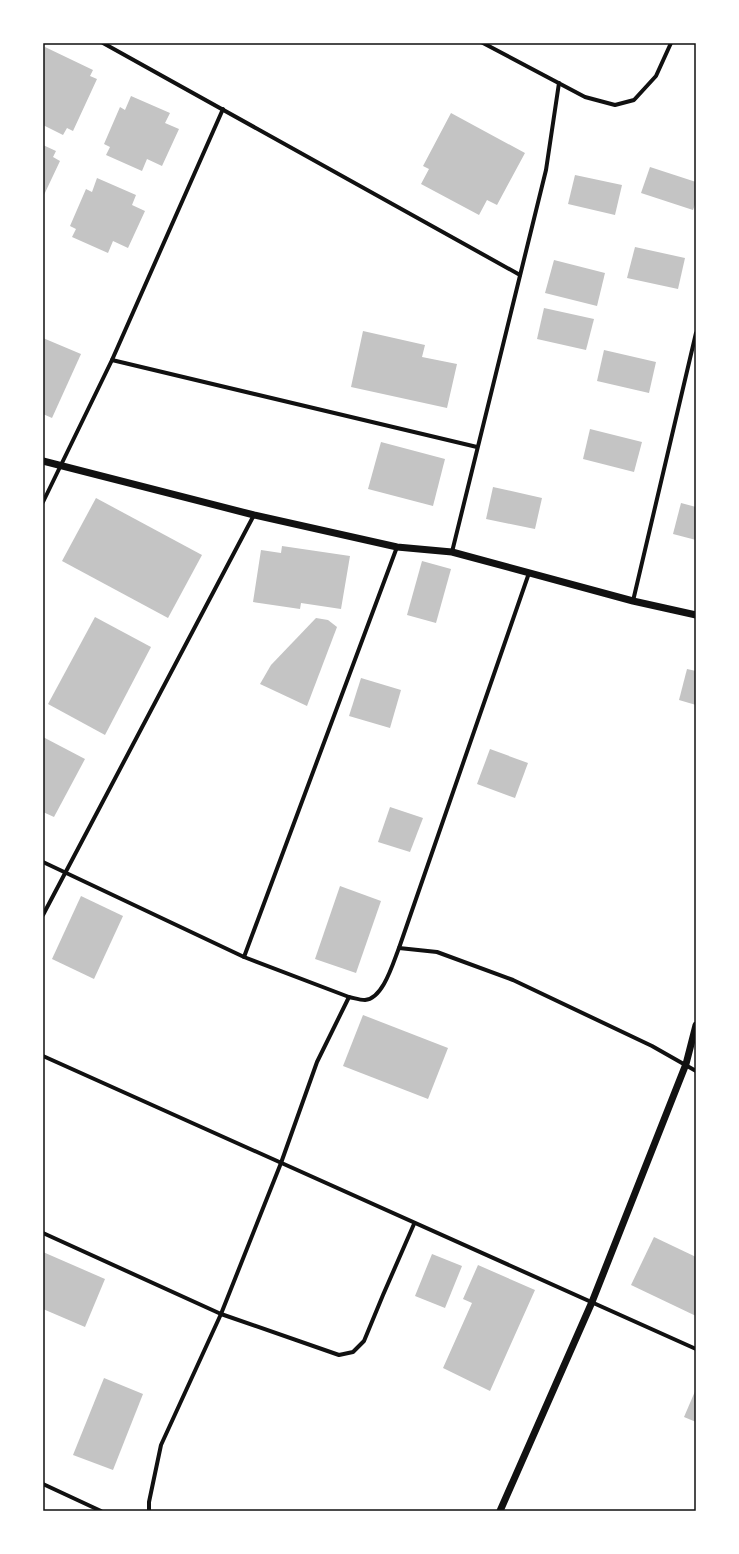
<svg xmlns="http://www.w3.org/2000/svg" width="739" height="1554" viewBox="0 0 739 1554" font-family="Karla,sans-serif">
  <rect width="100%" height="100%" fill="#fff"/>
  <!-- building -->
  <g fill="#c4c4c4">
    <path d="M45,47l48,23 -3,6 7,3 -24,52 -6,-3 -4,7 -20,-10v-73z"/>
    <path d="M131,96l39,17 -5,10 14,6 -17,37 -15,-7 -5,12 -36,-16 4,-8 -6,-3 16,-37 5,3z"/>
    <path d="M451,113l74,40 -28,52 -10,-5 -8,15 -58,-31 8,-15 -6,-3z"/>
    <path d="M43,145l13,6 -3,6 7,4 -17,36z"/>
    <path d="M650,167l46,15v20l-3,8 -52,-17z"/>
    <path d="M575,175l47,10 -7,30 -47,-11z"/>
    <path d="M97,178l39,17 -4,10 13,6 -17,37 -15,-7 -5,12 -36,-16 4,-8 -6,-3 16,-37 6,3z"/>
    <path d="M635,247l50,11 -7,31 -51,-11z"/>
    <path d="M554,260l51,13 -8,33 -52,-13z"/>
    <path d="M544,308l50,11 -8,31 -49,-11z"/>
    <path d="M363,331l62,14 -3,12 35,7 -10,44 -96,-21z"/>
    <path d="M43,338l38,16 -29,64 -9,-4z"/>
    <path d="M604,350l52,12 -7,31 -52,-12z"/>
    <path d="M590,429l52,13 -8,30 -51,-13z"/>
    <path d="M381,442l64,17 -12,47 -65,-17z"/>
    <path d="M493,487l49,11 -7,31 -49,-10z"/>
    <path d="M96,498l106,57 -34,63 -106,-57z"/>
    <path d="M681,503l15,4v33l-23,-6z"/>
    <path d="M282,546l68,10 -9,53 -40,-6 -1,6 -47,-7 8,-52 20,3z"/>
    <path d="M422,561l29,8 -15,54 -29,-8z"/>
    <path d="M95,617l56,30 -46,88 -57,-31z"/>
    <path d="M316,618l12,2 9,7 -30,79 -47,-22 11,-19z"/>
    <path d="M687,669l9,2v34l-17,-5z"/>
    <path d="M361,678l40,12 -11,38 -41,-12z"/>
    <path d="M43,737l42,22 -31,58 -11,-5z"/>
    <path d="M490,749l38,14 -13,35 -38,-14z"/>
    <path d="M390,807l33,11 -13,34 -32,-10z"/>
    <path d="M340,886l41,15 -25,72 -41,-14z"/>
    <path d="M81,896l42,20 -29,63 -42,-20z"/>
    <path d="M363,1015l85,33 -20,51 -85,-33z"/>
    <path d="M654,1237l42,20v59l-65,-31z"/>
    <path d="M43,1252l62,27 -20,48 -42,-18z"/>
    <path d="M432,1254l30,12 -17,42 -30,-12z"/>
    <path d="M478,1265l57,25 -45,101 -47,-23 29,-65 -9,-4z"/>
    <path d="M104,1378l39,16 -30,76 -40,-15z"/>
    <path d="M696,1389v33l-12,-5z"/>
  </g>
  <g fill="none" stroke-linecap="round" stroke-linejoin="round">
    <!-- minor -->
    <g stroke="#111" stroke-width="4">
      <path d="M103,43l417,232"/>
      <path d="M483,43l102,54 30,8 19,-5 22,-24 15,-33"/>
      <path d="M112,360l365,87"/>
      <path d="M43,502l69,-142 111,-251"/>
      <path d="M452,552l94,-382 13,-87"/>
      <path d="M633,601l63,-268"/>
      <path d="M43,862l201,95 105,40c5,1 11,3 16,3 18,-1 28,-37 34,-52l130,-375"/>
      <path d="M43,915l211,-400"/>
      <path d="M399,948l38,4 76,28 139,66 44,25"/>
      <path d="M244,957l153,-410"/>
      <path d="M43,1056l653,293"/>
      <path d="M43,1233l178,81 118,41 14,-3 11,-11 19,-46 31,-71"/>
      <path d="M43,1484l58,27"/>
      <path d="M149,1511v-9l12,-57 60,-131 60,-151 36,-101 32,-65"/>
    </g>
    <!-- tertiary -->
    <g stroke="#111" stroke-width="7">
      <path d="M43,461l211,54 143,32 55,5 181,49 63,14"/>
      <path d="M500,1511l92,-209 94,-238 10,-39"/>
    </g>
  </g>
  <!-- border -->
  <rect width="739" height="1554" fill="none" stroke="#ffffff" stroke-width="88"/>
  <rect x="44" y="44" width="651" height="1466" fill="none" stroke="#111" stroke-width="1.5"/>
</svg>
